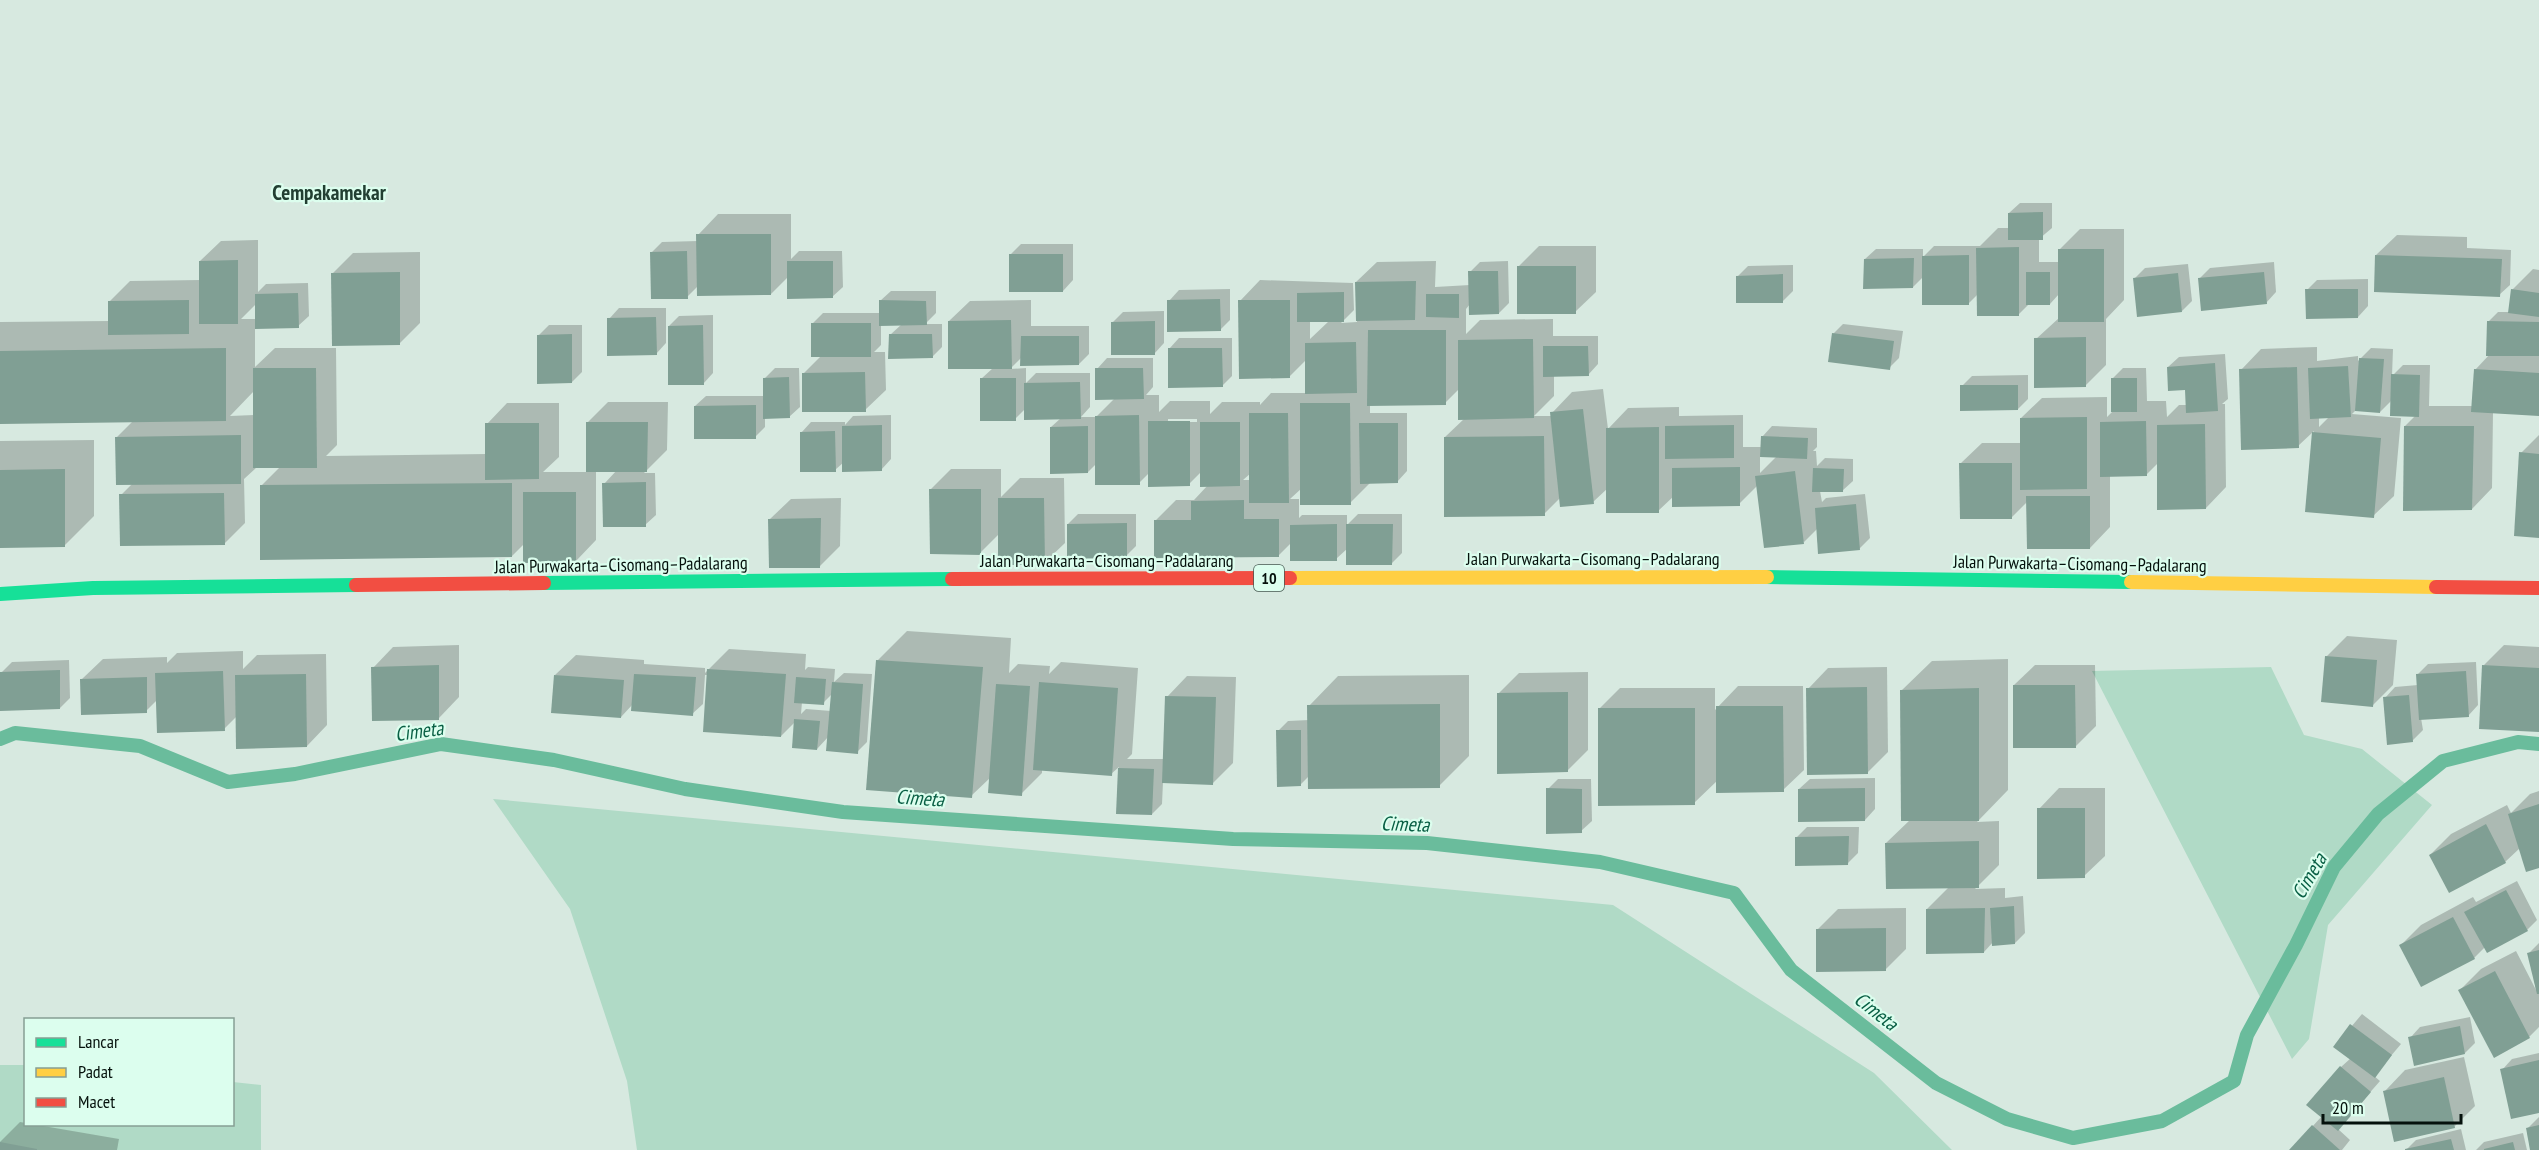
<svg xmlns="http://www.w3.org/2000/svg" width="2539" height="1150" viewBox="0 0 2539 1150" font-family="'PT Sans Narrow',sans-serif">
  <rect width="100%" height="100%" fill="#d7e9e0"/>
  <!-- green -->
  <g fill="#b0dac6">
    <path d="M2271,667l33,68 58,14 70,56 -104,120 -19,114 -17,20 -200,-388z"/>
    <path d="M493,799l1120,106 261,168 78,77h-1315l-10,-69 -57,-172z"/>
    <path d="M0,1065h25l1,59h206l1,-42 28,3v65h-261z"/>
  </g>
  <!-- shadow -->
  <g fill="#0003" fill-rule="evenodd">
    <path d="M2020,203h32v25l-13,11v23h20v-12l21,-21h44v71l-18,19v46l-21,21 -49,-47 23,-21v-24l-9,10h-21l-11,11 -40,-21 -9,9 -45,-27 -11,11 -48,-28 11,-10h47v8l11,-11h46l18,-18h11v-15z"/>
    <path d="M718,214h73v45l8,-8h43l1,36 -11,10 -43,-21 -18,18 -73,-8 -11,11 -35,-45 10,-10 36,-1v-6z"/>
    <path d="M2397,235l70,2v11l44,2 -1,35 -11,10 -123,-40z"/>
    <path d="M258,240v52l8,-8 42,-1 1,33 -11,10 -43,1v40l20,-19h61l1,97 -11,11 161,-2v-30l20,-21h52v54l-16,15h45l-1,-49 21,-21h60l-1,48 -23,23h11l1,42 -11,10 -41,-41 13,-14h-21v70l-20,21 -51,-18 -13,13 -251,-70 20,-20 -24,1 -13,12 1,44 -21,21 -103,-49 12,-12 -16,-46 16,-16 -133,1v-100l110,-1v-20l20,-20 70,-1v-19l21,-20zM256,304v15h-15zM254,391v24l-24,1z"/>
    <path d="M1021,244h52v36l-10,11 -53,-36z"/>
    <path d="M1539,246h57v46l-21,20 -57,-45z"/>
    <path d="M420,252v71l-21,21 -67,-70 21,-21z"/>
    <path d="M1436,261l-1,26 35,-2v-13l10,-10 28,-1 1,42 -10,10 -29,-9 -4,5v25l14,-14 73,-1v17h45v28l-10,11h-34v21l-20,20h18v-3l20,-21 31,-3 5,40 20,-21 51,-1v9l64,-1v32h19v-10l10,-11 45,2v19l-4,4h3l1,15 8,-8 28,1v22l-11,10h-22l2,11 4,-4 39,-4 5,44 -11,11 -41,-21 -14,14 -47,-56 -18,18 -65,-8 -16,15 -50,-23 -15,14 -32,-5 -17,17 -99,-77 20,-19 -6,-29 -14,14 -75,1v9h37v58l-10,11h-26l-21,21 -48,-15 -12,11h9v19l3,-3h45v10l11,-11h44v39l-10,10 -44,-15 -12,11 -44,-17 -13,13 -124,-34 21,-21h18l14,-15 -7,-13 -12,12 -40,-11 -10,10 -42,-20 -9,9 -37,-45 10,-9 -36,-9 -10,10 -34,-40 12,-11 -44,-47 21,-20 61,-1v26h58v28l-10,10 -57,-7 -12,12 16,-1v15l10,-10h54v34l-9,10h15l19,-19 -18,-29 10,-11h46v29l-7,8h13v17l11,-11h40v13l12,-12h38v3l11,-12h36l-1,-33 -16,16 -50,-75 20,-21 93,3 1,27 -13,13 16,-1 -1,-40 21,-20zM1310,321h19l-19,18zM1168,419h29v3h-29zM1760,456h17l-17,17zM1251,473v7h-8z"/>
    <path d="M2274,262l2,30 -10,11 -66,-25 10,-10z"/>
    <path d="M2188,264l4,37 -10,10 -47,-33 10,-10z"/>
    <path d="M1793,265v26l-10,10 -45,-25 10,-10z"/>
    <path d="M2533,269l6,1v144l-46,-2 -1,76 -20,21 -67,-83 11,-11 -24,-15 -12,12 -24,-2 -4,4 49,4 -7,78 -21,20 -67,-6 8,-79 -16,15 -57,-76 20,-21 56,-2v14l41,-5v5l13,-13 22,1 -1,27 11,-11h27l-1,41h44l2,-36 15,-16 -2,-32 10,-10h12l2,-22zM2319,417h10l-10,10z"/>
    <path d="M2368,279v27l-10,11 -51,-27 10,-10z"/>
    <path d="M1230,289v31l-10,10 -51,-29 10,-11z"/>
    <path d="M891,291h45v22l-11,11h17v23l-10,10 -42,-22 12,-11h-21v21l-7,7h11l1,38 -21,20 -61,-37 17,-17 -8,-33 10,-10h57v-12z"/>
    <path d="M619,308h47v35l-10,11 -47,-35z"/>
    <path d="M1164,311v32l-10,11 -41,-32 10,-10z"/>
    <path d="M713,315v58l-10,11 -34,-58 10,-10z"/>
    <path d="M1843,324l60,7 -4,27 -10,10 -56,-34z"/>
    <path d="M549,325h33v47l-10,10 -33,-47z"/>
    <path d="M1179,338h53v38l-10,10 -53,-37z"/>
    <path d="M2225,354l3,45 -6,5h3l1,83 -20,21 -47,-46 -13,13h-36v52l-20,21 -62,-47 -16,16 -51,-54 21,-20h39v-25l21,-20 65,-1v20l6,-6v-33l10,-10h23l1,33h19l1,16 12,-12h8l-1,-17 -18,-21 11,-10z"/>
    <path d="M775,368h24l1,39 -11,10h-24v10l-10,10 -60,-31 11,-10h59v-18z"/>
    <path d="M2028,375v24l-10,10 -56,-23 10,-10z"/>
    <path d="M891,415v44l-10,11 -37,-8 -9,8 -34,-37 10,-11h34v3l8,-9z"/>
    <path d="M2539,435v101l-18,-83z"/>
    <path d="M94,440v76l-30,30 -64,1v-106z"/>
    <path d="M951,469h50v28l19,-19h44l1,65 -21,20 -45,-29 -19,19 -49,-64z"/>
    <path d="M841,498l-1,48 -20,20 -50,-47 21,-20z"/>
    <path d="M1078,514h58v32l-10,10 -58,-32z"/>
    <path d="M907,631l104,7 -2,35 9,-9 32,2 -1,8 12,-12 77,6 -6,86 -5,5h38l2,-62 20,-21 49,1 -3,86 -20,20 -50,-1 -1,22 -10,10 -34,-2 1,-45 -8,7 -69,-5v4l-21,21 -30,-17 -20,19 -94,-135z"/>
    <path d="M2347,636l50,4 -4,45 -20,20 -47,-48z"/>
    <path d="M459,645v52l-20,21 -66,-50 20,-21z"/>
    <path d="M2504,645l35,2v83l-55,-65z"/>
    <path d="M729,649l77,5 -1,16 3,-3 27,2 -1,13 10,-9 28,1 -5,68 -10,10 -28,-16 -12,13 -21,-28 -15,15 -73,-61h-3l-2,29 -11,10 -59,-10 -12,13 -66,-42 21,-20 68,5v4l61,4v5zM832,694l-1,17 -25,-2 -5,5 1,-12 21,1z"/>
    <path d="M243,651v18l14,-14 69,-1 1,71 -20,21 -70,-30 -13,13 -67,-29 -11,11 -64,-32 21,-20 64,-2v6l10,-10z"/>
    <path d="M2008,659v131l-31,32 22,-1v44l-24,24 30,-1v10l18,-2 2,37 -10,10 -22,-1 -9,10 -57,-43 23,-23 -64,-43 24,-23 -8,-130 30,-29z"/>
    <path d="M69,660l1,38 -10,10 -59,-35 11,-11z"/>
    <path d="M2476,662l2,43 -10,11 -47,2 2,12 -11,11 -27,-43 10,-11 23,-2v-11l10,-10z"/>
    <path d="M2035,665h60l1,61 -21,21 -61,-62z"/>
    <path d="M1887,667l1,85 -21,21 -59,-84 20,-21z"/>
    <path d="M1588,672v78l-21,21 -68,-78 20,-20z"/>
    <path d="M1469,675v81l-30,30 -130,-10 -9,9 -22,-54 10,-10 21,-1v-14l29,-30z"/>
    <path d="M1738,686h65l1,84 -21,20 -65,-10 -24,23 -95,-94 21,-21h95v22z"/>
    <path d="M1875,778v31l-10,11 -66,-31 11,-10z"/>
    <path d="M1558,779h33l1,42 -11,10 -33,-42z"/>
    <path d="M2059,788h46v68l-21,20 -45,-67z"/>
    <path d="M2539,791v75l-19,-18 -15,14 -75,-7 21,-21 56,-29 4,8 19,-19z"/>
    <path d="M1807,827h52l-1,26 -10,10 -52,-25z"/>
    <path d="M2517,881l20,39 -10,10 -42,17 -11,11 -73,-13 20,-20 52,-28 3,5z"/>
    <path d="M1906,908v41l-20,20 -69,-39 21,-21z"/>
    <path d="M2539,943v84l-10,10 -69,-47 21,-21 35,-18 20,39 -7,-37z"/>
    <path d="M2362,1014l39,30 -27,32 6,5 -42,48 12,11 -8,10h-51l31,-34 19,-49 10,-9 -16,-12z"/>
    <path d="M2470,1017l5,26 -10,10 -55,-15 10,-11z"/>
    <path d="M2539,1053v58l-37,-41 10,-11z"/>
    <path d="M2464,1057l11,49 -21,21 -69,-36 20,-21z"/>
    <path d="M2539,1117v33h-7l-5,-21z"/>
    <path d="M20,1122l99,17 -2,11h-117v-8z"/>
    <path d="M2461,1129l5,21h-60l10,-10z"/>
    <path d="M2523,1133l4,17h-51l8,-8z"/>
  </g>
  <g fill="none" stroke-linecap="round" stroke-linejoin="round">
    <!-- stream -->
    <path stroke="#6abc9c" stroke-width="14" d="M0,739l15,-6 125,13 88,36 67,-8 146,-30 113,16 131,29 158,23 390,27 194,4 173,19 134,31 57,77 145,113 71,36 66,19 89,-17 72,-40 13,-46 49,-90 38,-78 44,-53 65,-53 75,-19 21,2"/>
  </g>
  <!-- building -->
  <g fill="#809f94">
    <path d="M2043,212v28h-35v-27z"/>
    <path d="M696,234h75v61l-74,1z"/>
    <path d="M2019,247v69h-42l-1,-68z"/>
    <rect x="2058" y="249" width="46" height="73"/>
    <path d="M687,251l1,48h-37l-1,-47z"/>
    <rect x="1009" y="254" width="54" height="38"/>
    <path d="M1969,255v50h-47v-49z"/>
    <path d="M2375,255l127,4 -2,38 -126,-5z"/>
    <path d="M1914,258l-1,30 -50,1 1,-30z"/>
    <path d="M238,260v64h-39v-63z"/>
    <path d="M787,261h46v37l-46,1z"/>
    <rect x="1517" y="266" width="59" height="48"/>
    <path d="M1468,271h30l1,43 -30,1z"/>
    <path d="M400,272v73l-68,1 -1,-73z"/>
    <rect x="2026" y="272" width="24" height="33"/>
    <path d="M2264,272l3,32 -66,7 -3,-33z"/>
    <path d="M2178,273l4,39 -45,5 -4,-39z"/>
    <path d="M1783,274v29h-47v-27z"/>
    <path d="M1416,281l-1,39 -59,1 -1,-39z"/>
    <path d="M2305,289h53v29l-52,1z"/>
    <path d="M2511,289l28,4v24l-31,-4z"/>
    <path d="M1344,292v30h-47v-29z"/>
    <path d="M298,293l1,35 -44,1v-35z"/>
    <path d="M1426,294h33v24l-33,-1z"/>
    <path d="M1220,299l1,32 -54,1v-32z"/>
    <path d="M189,300v34l-81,1v-34z"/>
    <path d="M879,300l47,1 1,24 -48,1z"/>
    <path d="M1238,300h52v78l-51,1z"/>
    <path d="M656,317l1,38 -50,1v-38z"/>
    <path d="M1011,320l1,49h-64v-48z"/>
    <path d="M1155,321v34h-44v-33z"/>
    <path d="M2487,321l52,1v34h-53z"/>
    <rect x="811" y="323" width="60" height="34"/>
    <path d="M703,325l1,60h-36v-59z"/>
    <path d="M1368,330h78v75l-79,1z"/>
    <path d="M1832,333l62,8 -4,29 -62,-8z"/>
    <path d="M572,334v49l-35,1v-49z"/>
    <path d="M889,334h43l1,24 -45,1z"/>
    <path d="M1021,336h58v29l-59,1z"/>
    <path d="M2086,337v50l-52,1v-50z"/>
    <path d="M1533,339l1,79 -76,2v-80z"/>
    <path d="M1356,342l1,51 -52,1v-51z"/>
    <path d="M1543,346h45l1,30 -46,1z"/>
    <path d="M226,348v73l-226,3v-73z"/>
    <path d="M1168,348h54l1,39 -55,1z"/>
    <path d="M2359,358l25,1 -4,54 -25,-2z"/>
    <path d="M2215,363l3,48 -32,2 -1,-23 -17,1 -1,-24z"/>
    <path d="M2348,366l3,51 -41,2 -2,-51z"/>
    <path d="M2297,367l2,81 -58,2 -2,-81z"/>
    <path d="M253,368h63l1,100h-64z"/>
    <path d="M1095,368h48l1,31 -49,1z"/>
    <path d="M2474,369l65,4v43l-68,-4z"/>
    <path d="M865,372l1,40h-64v-39z"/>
    <path d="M2391,374l29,1 -1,42 -29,-1z"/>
    <path d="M789,377l1,41 -27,1v-41z"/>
    <rect x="980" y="378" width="36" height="43"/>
    <rect x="2111" y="378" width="26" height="34"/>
    <path d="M1080,382l1,37 -57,1v-37z"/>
    <path d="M1960,385h58v25l-58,1z"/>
    <path d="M1300,403h50l1,102h-51z"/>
    <path d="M756,405v34h-62v-33z"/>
    <path d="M1583,409l11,95 -34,3 -10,-95z"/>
    <path d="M1249,413h39l1,90h-40z"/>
    <path d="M1139,415l1,70h-45v-69z"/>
    <path d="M2087,417v72l-67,1v-72z"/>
    <path d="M1148,421h42v65l-42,1z"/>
    <path d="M2146,421l1,55 -47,1v-55z"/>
    <path d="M586,422h62l-1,50h-61z"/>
    <path d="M1200,422h40v64l-40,1z"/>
    <path d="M485,423h54v56l-54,1z"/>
    <path d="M1359,423h39v60l-38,1z"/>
    <path d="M2205,424l1,85 -49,1v-85z"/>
    <path d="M882,425v46l-40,1v-46z"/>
    <path d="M1734,425v33l-69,1v-33z"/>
    <path d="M1088,426v47l-38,1v-47z"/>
    <path d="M2404,426h70l-2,84 -69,1z"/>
    <path d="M1659,427v86h-53v-85z"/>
    <path d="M835,431l1,41h-36v-40z"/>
    <path d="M2312,432l69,6 -7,80 -69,-6z"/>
    <path d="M241,435v49l-125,1 -1,-48z"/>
    <path d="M1544,436l1,80 -101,1v-80z"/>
    <path d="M1761,436l47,2 -1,21 -47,-2z"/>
    <path d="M2519,452l20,2v84l-25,-2z"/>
    <path d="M1959,463h53v56h-52z"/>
    <path d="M1740,467v39l-68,1v-39z"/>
    <path d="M1813,468l31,1 -1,23h-31z"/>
    <path d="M65,469v78l-65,1v-78z"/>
    <path d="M1795,471l9,73 -40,4 -9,-72z"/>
    <path d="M646,482v45h-43l-1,-44z"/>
    <path d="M512,483v74l-252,3v-75z"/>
    <path d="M929,489h52v66l-51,-1z"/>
    <path d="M523,492h53v70l-53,1z"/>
    <path d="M224,493l1,52 -105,1 -1,-52z"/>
    <path d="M2026,496h64v53h-63z"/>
    <path d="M998,498h46l1,67h-47z"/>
    <path d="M1244,500v19h35v38l-125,1v-38h37v-19z"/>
    <path d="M1856,504l4,46 -42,4 -3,-46z"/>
    <path d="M821,518l-1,50h-51l-1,-49z"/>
    <path d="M1127,523v35l-60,1v-35z"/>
    <path d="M1337,524v37h-47v-36z"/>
    <path d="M1346,524h47l-1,41h-46z"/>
    <path d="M2325,656l52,4 -4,47 -52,-5z"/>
    <path d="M876,660l107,7 -11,131 -106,-8z"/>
    <path d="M439,665v55l-67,1 -1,-54z"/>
    <path d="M2482,665l57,3v64l-60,-3z"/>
    <path d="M707,669l79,5 -5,63 -78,-5z"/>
    <path d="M60,670v39l-60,2v-39z"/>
    <path d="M223,671l2,60 -68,2 -2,-60z"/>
    <path d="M2466,671l3,46 -50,3 -3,-46z"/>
    <path d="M306,674l1,73 -71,2 -1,-74z"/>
    <path d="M634,674l62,3 -3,39 -62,-5z"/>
    <path d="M554,675l70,5 -3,38 -70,-5z"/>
    <path d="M147,677v36l-66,2 -1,-36z"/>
    <path d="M796,677l30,2 -2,26 -30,-2z"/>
    <path d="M832,682l31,2 -5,70 -32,-3z"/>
    <path d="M1039,682l79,6 -6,88 -79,-6z"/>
    <path d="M996,684l34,2 -8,110 -34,-3z"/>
    <path d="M2013,685h62l1,63h-63z"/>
    <path d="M1867,687l1,87 -61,1 -1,-87z"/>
    <path d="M1979,688v133h-78l-1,-131z"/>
    <path d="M1568,692v80l-71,2v-81z"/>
    <path d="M2409,695l4,47 -26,3 -4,-48z"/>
    <path d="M1165,696l51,1 -3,88 -51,-2z"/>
    <path d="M1440,704v84l-132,1 -1,-84z"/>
    <path d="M1716,706h67l1,86 -68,1z"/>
    <path d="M1598,708h97v97l-97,1z"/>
    <path d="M794,719l26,2 -3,29 -25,-2z"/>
    <path d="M1276,730h25v56l-24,1z"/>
    <path d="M1118,768l36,1 -2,46 -36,-1z"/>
    <path d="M1546,788l36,1v44l-36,1z"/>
    <path d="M1865,788v33l-67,1v-33z"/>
    <path d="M2539,804v64l-13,4 -18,-58z"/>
    <path d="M2037,808h48v70l-48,1z"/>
    <path d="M2486,824l20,39 -57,30 -20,-38z"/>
    <path d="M1849,836l-1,29 -53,1v-29z"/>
    <path d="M1979,841v47l-93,1 -1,-46z"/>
    <path d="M2506,890l22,41 -41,22 -23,-41z"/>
    <path d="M2014,906l1,38 -23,2 -2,-38z"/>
    <path d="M1985,908l-1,45 -58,1v-45z"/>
    <path d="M2453,917l22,42 -54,28 -22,-42z"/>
    <path d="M1886,928v43l-70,1v-43z"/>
    <path d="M2539,950v44h-2l-10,-41z"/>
    <path d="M2495,971l35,67 -36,20 -36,-68z"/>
    <path d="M2350,1024l42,31 -17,23 -42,-31z"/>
    <path d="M2460,1026l5,28 -51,12 -6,-29z"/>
    <path d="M2539,1060v53l-28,6 -11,-50z"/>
    <path d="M2340,1066l31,26 -33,39 -32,-26z"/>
    <path d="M2444,1077l11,51 -61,14 -11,-51z"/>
    <path d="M2312,1125l28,25h-51z"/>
    <path d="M2539,1125v25h-9l-4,-22z"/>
    <path d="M2451,1139l3,11h-49v-1z"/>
    <path d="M0,1142l37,7v1h-37z"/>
    <path d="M2513,1142l2,8h-31v-1z"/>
  </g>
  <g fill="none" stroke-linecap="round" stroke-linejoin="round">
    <!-- fast -->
    <g stroke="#16e098" stroke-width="14">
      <path d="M1767,577l364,5"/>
      <path d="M544,583l408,-4"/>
      <path d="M0,594l93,-6 263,-3"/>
    </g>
    <!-- slow -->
    <g stroke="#ffcf43" stroke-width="14">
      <path d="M1290,578l477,-1"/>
      <path d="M2131,582l305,5"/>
    </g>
    <!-- jam -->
    <g stroke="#f24e42" stroke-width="14">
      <path d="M952,579l338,-1"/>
      <path d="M356,585l188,-2"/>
      <path d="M2436,587l103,1"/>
    </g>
  </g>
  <g text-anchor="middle" stroke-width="4.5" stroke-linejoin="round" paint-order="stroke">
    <!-- shield labels -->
    <rect fill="#dcfeee" stroke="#465850" stroke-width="1.5" x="1254" y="565" width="30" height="26" rx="4.5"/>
    <g font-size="16" font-weight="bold" fill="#05110c">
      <text x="1269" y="584">10</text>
    </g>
    <!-- street labels -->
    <g font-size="18" fill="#05110c" stroke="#dcfeee">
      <text x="1593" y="565">Jalan Purwakarta–Cisomang–Padalarang</text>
      <text x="1107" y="567">Jalan Purwakarta–Cisomang–Padalarang</text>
      <text transform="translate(2080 564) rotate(1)" y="6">Jalan Purwakarta–Cisomang–Padalarang</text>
      <text transform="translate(621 565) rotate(-1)" y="6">Jalan Purwakarta–Cisomang–Padalarang</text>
    </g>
    <!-- water labels -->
    <g font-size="20" font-style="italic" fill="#095f44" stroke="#dcfeee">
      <text transform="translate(419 731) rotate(-8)" y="7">Cimeta</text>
      <text transform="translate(920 798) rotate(4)" y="7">Cimeta</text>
      <text transform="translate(1405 824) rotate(2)" y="7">Cimeta</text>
      <text transform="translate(2309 876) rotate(-60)" y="7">Cimeta</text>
      <text transform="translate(1876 1011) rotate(38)" y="7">Cimeta</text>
    </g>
    <!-- quarter labels -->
    <g font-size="21" font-weight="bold" fill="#223f32" stroke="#dcfeee">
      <text x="329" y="200">Cempakamekar</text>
    </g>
  </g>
  <!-- legend -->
  <rect x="24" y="1018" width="210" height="108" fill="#dcfeee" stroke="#869f94" stroke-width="1.5"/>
  <rect x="36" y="1038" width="30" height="9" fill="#16e098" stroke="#869f94" stroke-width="1.5"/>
  <text x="78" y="1048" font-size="18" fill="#05110c">Lancar</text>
  <rect x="36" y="1068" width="30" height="9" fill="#ffcf43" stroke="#869f94" stroke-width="1.5"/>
  <text x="78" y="1078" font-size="18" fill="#05110c">Padat</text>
  <rect x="36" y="1098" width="30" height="9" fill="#f24e42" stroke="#869f94" stroke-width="1.5"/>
  <text x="78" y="1108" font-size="18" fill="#05110c">Macet</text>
  <!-- scale -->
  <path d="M2323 1114v9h138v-9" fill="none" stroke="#05110c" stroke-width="3"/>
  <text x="2332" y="1114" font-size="18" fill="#05110c" stroke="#dcfeee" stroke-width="4.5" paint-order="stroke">20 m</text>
</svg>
